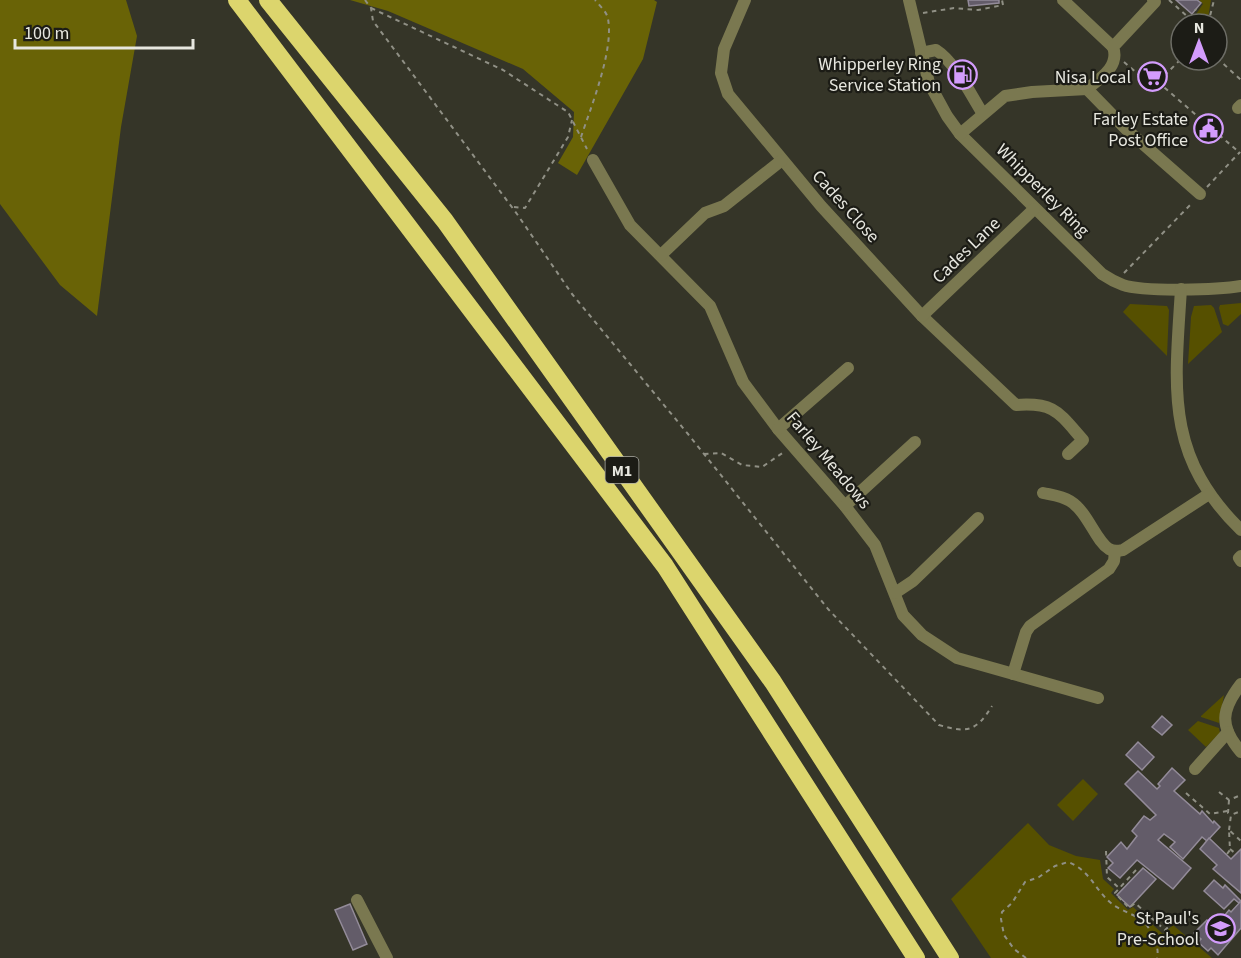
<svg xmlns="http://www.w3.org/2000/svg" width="1241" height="958" viewBox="0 0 1241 958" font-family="'Source Sans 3',sans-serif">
  <rect width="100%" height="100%" fill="#353528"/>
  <!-- green -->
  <g fill="#565000">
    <path d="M1199,0h12l-4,24 -13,-7 9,-13z"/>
    <path d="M1241,303v11l-13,12 -5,-2 -4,-16 1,-3z"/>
    <path d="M1130,304l37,2 2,4 -2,46 -44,-44z"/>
    <path d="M1211,305l3,3 8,24 -34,32 3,-47 3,-11z"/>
    <path d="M1224,695l-5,28 -18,-6v-1z"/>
    <path d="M1198,721l21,7 1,5 -14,14 -18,-17z"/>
    <path d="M1083,779l15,15 -25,27 -16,-16z"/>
    <path d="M1028,823l21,22 27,11 24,4 3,19 11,10 -3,4 17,17 5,-3 30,27 10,-9 39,33h-221l-40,-59z"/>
  </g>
  <!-- forest -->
  <g fill="#696306">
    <path d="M0,0h126l11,36 -16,91 -24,189 -37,-31 -60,-81z"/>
    <path d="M350,0h304l3,2 -14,57 -66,116 -19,-12 15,-26 1,-25 -51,-43 -135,-58z"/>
  </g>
  <!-- building -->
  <g fill="#635c69" stroke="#938b99" stroke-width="1.5">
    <path d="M968,0h31v3l-30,3z"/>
    <path d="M1176,0h21l4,3 -9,11z"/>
    <path d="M1162,716l10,9 -10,10 -10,-8z"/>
    <path d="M1138,742l16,15 -12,13 -16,-15z"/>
    <path d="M1172,768l13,12 -11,11 26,23 2,-3 11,12 1,-2 6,6 -13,14 -5,-4 -19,22 -13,-12 5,-5 -11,-8 -6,6 33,28 -18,21 -36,-29 -17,18 -12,-10 5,-5 -6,-6 14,-15 6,7 10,-13 -5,-5 12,-15 6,4 6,-5 -31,-31 13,-13 19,18 3,-3 -2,-2z"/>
    <path d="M1209,838l22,21 10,-10v44l-28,-24 4,-4 -17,-16z"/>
    <path d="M1143,868l13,11 -26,28 -13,-12z"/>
    <path d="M1214,880l9,8 2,-3 16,16 -2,2 -5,-4 -10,10 -20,-18z"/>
    <path d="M1241,901v27l-23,27 -7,-7 -3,3 -10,-9 3,-3 -7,-6 13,-13 8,7 14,-17 2,2z"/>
    <path d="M350,904l17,40 -14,6 -18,-40z"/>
  </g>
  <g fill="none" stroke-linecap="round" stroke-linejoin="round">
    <!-- path -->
    <g stroke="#909085" stroke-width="2" stroke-dasharray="4.5 4.5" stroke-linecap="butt">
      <path d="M365,0l6,8 2,13 144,193 55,80 116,140 140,175 111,116c28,8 37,7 53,-19"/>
      <path d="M1169,0l20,18 12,6"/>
      <path d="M371,8l132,62 54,35 11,7 19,37"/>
      <path d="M923,13l31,-5 24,2 25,-5 -1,-5"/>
      <path d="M1190,18l6,-9"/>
      <path d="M1208,24l6,-24"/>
      <path d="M1217,58l24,22"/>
      <path d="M1124,62l29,25 5,-5 82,71"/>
      <path d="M1158,82l23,-23"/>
      <path d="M581,137c10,-30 33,-87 27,-118 -1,-7 -8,-13 -13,-19"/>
      <path d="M1207,187l33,-35"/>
      <path d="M514,207l11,1 43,-71 4,-17"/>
      <path d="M1124,273l69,-71"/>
      <path d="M704,454l17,-1 21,12 20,2 22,-15"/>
      <path d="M1219,792l10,8 12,-5"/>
      <path d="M1186,793l24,21 18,-3"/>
      <path d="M1229,800l-1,13 3,2"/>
      <path d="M1229,830l2,-15 10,-4"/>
      <path d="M1230,849l6,5"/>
      <path d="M1106,851l1,26 12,11"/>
      <path d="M1227,854l3,-4 -1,-20 12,11"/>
      <path d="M1136,870l-21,23 14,15 6,-5 30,27 8,-7"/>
      <path d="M1026,958l-12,-9 -10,-14 -3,-16 1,-7 10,-9 13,-21 14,-5 16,-11 13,-4c22,8 26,27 44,42 11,8 29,12 36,23 2,3 2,6 3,9 5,8 8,12 6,22"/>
    </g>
    <!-- minor -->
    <g stroke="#7a7850" stroke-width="12">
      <path d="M745,0l-21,49 -3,24 7,21 93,112 101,110 94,89c39,-3 43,8 67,35l-15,14"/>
      <path d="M909,0l20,83 18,33 13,18 142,140c6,4 13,8 21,11 20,7 96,5 118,1"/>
      <path d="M1063,0l50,47"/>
      <path d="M921,53l15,-3c19,12 35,45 47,64"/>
      <path d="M1087,89l40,41 73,64"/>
      <path d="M1238,108l3,-3"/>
      <path d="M960,134l45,-38 27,-4 55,-3c14,-11 33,-23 26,-42l42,-45 -2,-2"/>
      <path d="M593,160l37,65 80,81 33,76 35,47 67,77 30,39 28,70 19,20 35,23 141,40"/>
      <path d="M661,255l44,-42 19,-7 58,-46"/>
      <path d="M1181,289c-6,98 -17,166 60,241"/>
      <path d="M922,316l112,-107"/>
      <path d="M778,429l70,-61"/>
      <path d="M1043,493c9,2 19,3 27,8 18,11 25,39 39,48 5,3 9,2 14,1l86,-56"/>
      <path d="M845,506l70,-64"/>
      <path d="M1241,556l-2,2 2,3"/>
      <path d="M895,593l18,-12 65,-63"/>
      <path d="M1013,674l13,-42 4,-6 79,-57 5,-8 1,-10"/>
      <path d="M1241,684c-20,26 -22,42 0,68"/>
      <path d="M1195,769l33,-37"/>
      <path d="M357,900l30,58"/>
    </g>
    <!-- highway -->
    <g stroke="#dcd56d" stroke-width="18">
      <path d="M237,0l428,566 251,392"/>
      <path d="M268,0l177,221 328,461 177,276"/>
    </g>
  </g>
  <!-- icons -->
  <defs>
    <symbol id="fuel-ring" viewBox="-11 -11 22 22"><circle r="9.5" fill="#1c1c16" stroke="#d39cfc" stroke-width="1.5"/><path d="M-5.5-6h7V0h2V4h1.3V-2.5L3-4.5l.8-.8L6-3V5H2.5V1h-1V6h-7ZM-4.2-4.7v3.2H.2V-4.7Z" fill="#d39cfc"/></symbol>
    <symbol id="supermarket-ring" viewBox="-11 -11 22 22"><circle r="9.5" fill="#1c1c16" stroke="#d39cfc" stroke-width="1.5"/><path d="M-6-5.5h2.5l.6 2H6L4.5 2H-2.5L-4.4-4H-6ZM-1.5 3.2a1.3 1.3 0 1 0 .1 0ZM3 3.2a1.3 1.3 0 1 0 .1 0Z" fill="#d39cfc"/></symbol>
    <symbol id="civic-ring" viewBox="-11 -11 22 22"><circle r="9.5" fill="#1c1c16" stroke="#d39cfc" stroke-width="1.5"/><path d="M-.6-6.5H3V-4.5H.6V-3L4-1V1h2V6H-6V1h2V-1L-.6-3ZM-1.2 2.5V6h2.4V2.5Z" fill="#d39cfc"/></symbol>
    <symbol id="school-ring" viewBox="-11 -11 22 22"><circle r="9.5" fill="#1c1c16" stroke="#d39cfc" stroke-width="1.5"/><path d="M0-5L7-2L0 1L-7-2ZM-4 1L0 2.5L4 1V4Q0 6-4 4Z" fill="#d39cfc"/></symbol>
  </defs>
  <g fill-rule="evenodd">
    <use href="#fuel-ring" x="946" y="58" width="33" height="33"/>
    <use href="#supermarket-ring" x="1136" y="60" width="33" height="33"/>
    <use href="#civic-ring" x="1192" y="112" width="33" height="33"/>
    <use href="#school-ring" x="1204" y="912" width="33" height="33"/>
  </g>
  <g text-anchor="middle" stroke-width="4.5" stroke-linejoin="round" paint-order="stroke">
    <!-- shield labels -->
    <rect fill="#1c1c16" stroke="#aaaaa3" stroke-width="1.5" x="605.5" y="457" width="33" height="26" rx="4.5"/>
    <g font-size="16" font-weight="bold" fill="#e7e7df">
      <text x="622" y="476">M1</text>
    </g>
    <!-- poi labels -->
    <g font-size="18" fill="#e7e7df" stroke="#1c1c16" text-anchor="end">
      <text x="941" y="70">Whipperley Ring<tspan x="941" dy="21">Service Station</tspan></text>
      <text x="1131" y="83">Nisa Local</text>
      <text x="1188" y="125">Farley Estate<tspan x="1188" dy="21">Post Office</tspan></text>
      <text x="1199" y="924">St Paul's<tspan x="1199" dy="21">Pre-School</tspan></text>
    </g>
    <!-- street labels -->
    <g font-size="18" fill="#e7e7df" stroke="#1c1c16">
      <text transform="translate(1043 190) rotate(45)" y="6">Whipperley Ring</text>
      <text transform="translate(846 206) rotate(48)" y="6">Cades Close</text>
      <text transform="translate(966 250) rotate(-44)" y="6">Cades Lane</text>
      <text transform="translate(829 460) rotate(50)" y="6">Farley Meadows</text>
    </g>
  </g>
  <!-- north arrow -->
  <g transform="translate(1199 42)"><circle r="28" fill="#1c1c16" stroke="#6d6d66" stroke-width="1.5"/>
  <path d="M0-4.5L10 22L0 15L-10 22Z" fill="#d39cfc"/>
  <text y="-9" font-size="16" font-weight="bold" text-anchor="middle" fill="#e7e7df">N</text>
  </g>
  <!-- scale -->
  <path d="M15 39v9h178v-9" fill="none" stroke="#e7e7df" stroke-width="3"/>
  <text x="24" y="39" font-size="18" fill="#e7e7df" stroke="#1c1c16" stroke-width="4.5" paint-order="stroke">100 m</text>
</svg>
